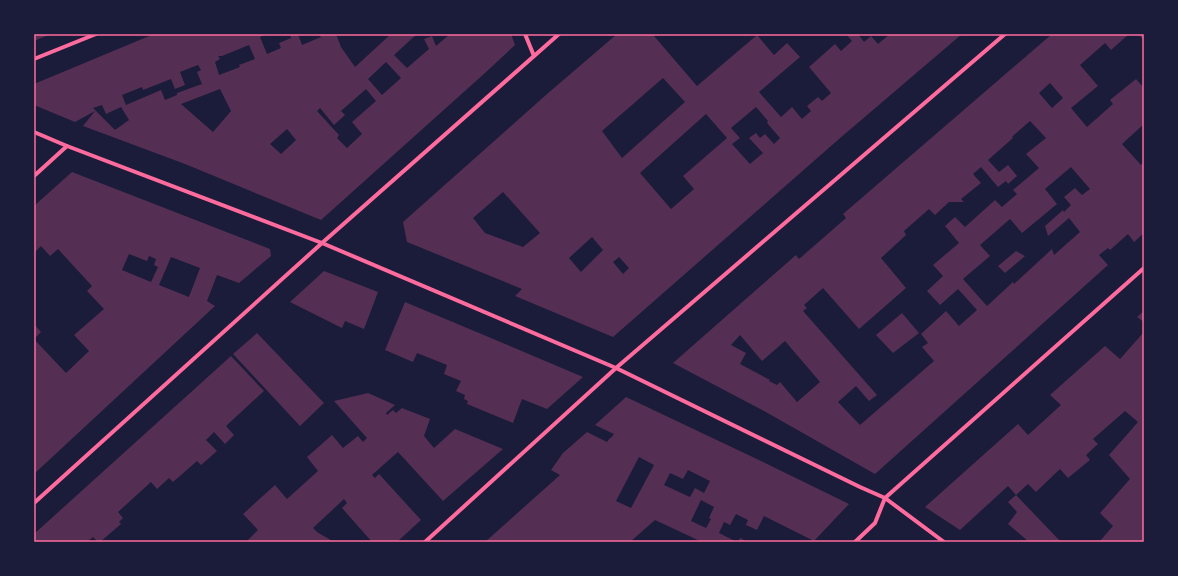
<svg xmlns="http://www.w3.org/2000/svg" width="1178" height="576" viewBox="0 0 1178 576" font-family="Manrope,sans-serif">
  <rect width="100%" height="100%" fill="#1b1b3a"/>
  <!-- building -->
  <g fill="#542f53" fill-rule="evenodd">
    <path d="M34,34h17l-17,7z"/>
    <path d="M154,34h113l-7,3 7,17 14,-6 -2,-5 12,-5 -1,-4h8l4,11 19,-8 -2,-3h17l5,13 14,20 36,-33h26l-23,21 13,13 22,-19 -5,-10 8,-3 4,10 14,-12h61l4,11 -30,28 -164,147 -136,-56 -102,-38 12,-15 -20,11 -41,-17v-21zM249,45l6,14 -16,6 1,2 -21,8 -4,-13 5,-3 -2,-3h4zM386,62l15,16 -19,17 -14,-16zM198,65l3,5 -4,2 5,12 -25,9v2l-12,5 -4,-10 -35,15 -4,-10 20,-8 1,3 28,-11 4,10 10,-4 -5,-13zM220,89l11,22 -18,21 -32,-28zM366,89l10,12 -24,21 10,12 -15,14 -10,-10 2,-3 -22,-24 3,-3 14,17 11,-10 -4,-4zM102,105l4,9 15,-7 8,13 -14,10 -22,-22zM287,129l9,11 -15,14 -11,-10z"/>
    <path d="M617,34h39l-2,2 43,50 60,-51 17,20 13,-12 13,14 -41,35 22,25 11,-10 10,12 9,-8 -4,-5 11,-9 4,4 9,-8 -22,-26 26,-23 6,7 11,-10 -6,-7h12l6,8 7,-6 7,8 12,-10h72l-123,105 -226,198 -98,-41 7,-7 -115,-47 -4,-20 144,-128zM663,78l22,24 -63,56 -20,-27zM756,107l12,14 -1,2 13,15 -6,6 -9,-10 -5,4 -4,-5 -7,5 14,15 -13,11 -18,-20 8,-6 -9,-10zM706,114l21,24 -44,38 11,13 -23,20 -31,-36zM503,192l37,41 -17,14 -38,-14 -12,-15zM592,237l11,13 -22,22 -12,-14zM619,257l10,11 -6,6 -10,-12z"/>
    <path d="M1052,34h77l-18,16 -6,-7 -25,22 18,21 -27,22 16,19 26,-23 -3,-4 26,-21 8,9v36l-22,20 19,21 3,-3v71l-10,9 -6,-8 -18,16 -2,-2 -9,7 9,10 -233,209 -111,-63 -91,-48 123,-108 3,4 47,-41 -3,-4zM1050,83l13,15 -11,10 -13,-15zM1030,121l16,17 -20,16 13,14 -26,22 4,4 -15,13 -7,-7 -30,27 -10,-10 -10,9 14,17 -26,22 10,11 -16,15 13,14 18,-16 19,21 -18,16 -13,-15 -25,23 7,9 -6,4 12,14 -74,64 -22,-23 18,-16 13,15 8,-6 -74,-84 4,-3 -3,-3 19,-17 36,41 47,-41 -25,-30 25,-23 -2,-4 25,-22 6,6 14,-13h15l-3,-3 20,-16 -8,-9 8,-7 17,20 8,-6 2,3 9,-8 -9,-11 -9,7 -11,-12 25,-22 -1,-1 3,-3zM1071,167l19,22 -8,6 -7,-7 -11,9 7,8 -7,7 -1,-2 -18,16 3,10 21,-18 11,14 -26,23 -2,-6 -38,35 -1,-2 -26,24 -24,-27 27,-23 -10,-11 30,-26 12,14 35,-29 -12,-15zM740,335l22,26 23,-20 35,41 -23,20 -17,-20 -3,3 -8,-4 1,-1 -30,-16 6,-11 -15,-8z"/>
    <path d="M1138,34h6v6z"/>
    <path d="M72,172l198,77 1,7 -32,27 -22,-8 -10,26 8,5 -181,168v-150l7,8 -7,7 32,34 23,-22 -15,-16 30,-26 -17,-18 5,-5 -34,-37 -8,7 -9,-10 -7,7v-47zM129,254l18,7 2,-5 7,3 -2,6 4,2 -7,15 -29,-12zM171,257l29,11 -11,29 -30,-12z"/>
    <path d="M1016,251l9,5 -20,17 -7,-7z"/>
    <path d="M324,271l54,21 -14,37 -19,-8 -3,7 -52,-26z"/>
    <path d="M405,302l112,47 66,28 -36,32 -25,-10 -9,24 -46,-19 1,-3 -4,-2 1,-4 -9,-4 5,-10 -17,-7 3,-9 -30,-12 -4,9 -28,-12z"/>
    <path d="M1144,311v11l-7,-5z"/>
    <path d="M902,313l17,20 -26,20 -17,-18z"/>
    <path d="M1144,332v210h-45l14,-16 -13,-13 30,-34 -21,-24 29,-33 -13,-11 -32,28 5,5 -12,11 4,5 -22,18 -8,-9 -24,23 -8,-8 -12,11 -8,-9 -48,44 -35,-23 93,-83 10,11 33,-30 -11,-10 55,-49 15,13z"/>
    <path d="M257,333l67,70 -24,23 -67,-72z"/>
    <path d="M231,356l33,35 -38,35 8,9 -9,9 -11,-12 -8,8 11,11 -16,14 -4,-4 -24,21 -4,-4 -12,11 -6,-7 -33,30 5,6 -4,4 2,2 -21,18h-2l-5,-5 -6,5h-53v-8z"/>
    <path d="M368,393l27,12 -9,8 1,2 6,-5 3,3 6,-5 28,11 -6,17 10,12 21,-19 48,20 -60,52 -45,-49 -7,6 -19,17 3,3 4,-4 42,46 -24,22h-25l-30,-34 5,-5 -3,-4 -31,29 4,4 17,10h-88l12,-12 -15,-16 32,-29 12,14 31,-28 -11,-14 25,-22 11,13 15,-12 5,6 4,-4 -33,-37z"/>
    <path d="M626,397l135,64 88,43 -35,37 -50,-25 -7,14 -11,-5 2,-5 -12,-6 -6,11 -6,-3 -5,11 18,9h-35l-47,-22 -25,22h-145l75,-67 -9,-5 12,-17 24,-21 20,10 3,-4h1l3,-4 -19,-9zM639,457l15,8 -23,43 -15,-7zM688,470l22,11 -6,12 -9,-5 -5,9 -26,-12 6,-12 13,6zM701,500l13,7 -5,11 2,1 -5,9 -15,-7z"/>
    <path d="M1016,495l45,47h-32l-21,-18 9,-12 -9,-10z"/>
    <path d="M740,538l8,4h-10z"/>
  </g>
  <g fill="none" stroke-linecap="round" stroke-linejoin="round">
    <!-- minor -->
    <g stroke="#ff6b9d" stroke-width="4">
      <path d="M525,34l9,22"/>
      <path d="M34,59l62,-25"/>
      <path d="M34,132l33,14 255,97 294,125 244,119 25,11 59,44"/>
      <path d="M34,176l33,-30"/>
      <path d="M34,503l288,-260 237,-209"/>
      <path d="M425,542l191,-174 389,-334"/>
      <path d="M855,542l20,-19 10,-25 259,-230"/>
    </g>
  </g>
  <!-- border -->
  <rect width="1178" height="576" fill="none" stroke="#1b1b3a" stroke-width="70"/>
  <rect x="35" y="35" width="1108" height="506" fill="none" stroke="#ff6b9d" stroke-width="1.5"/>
</svg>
